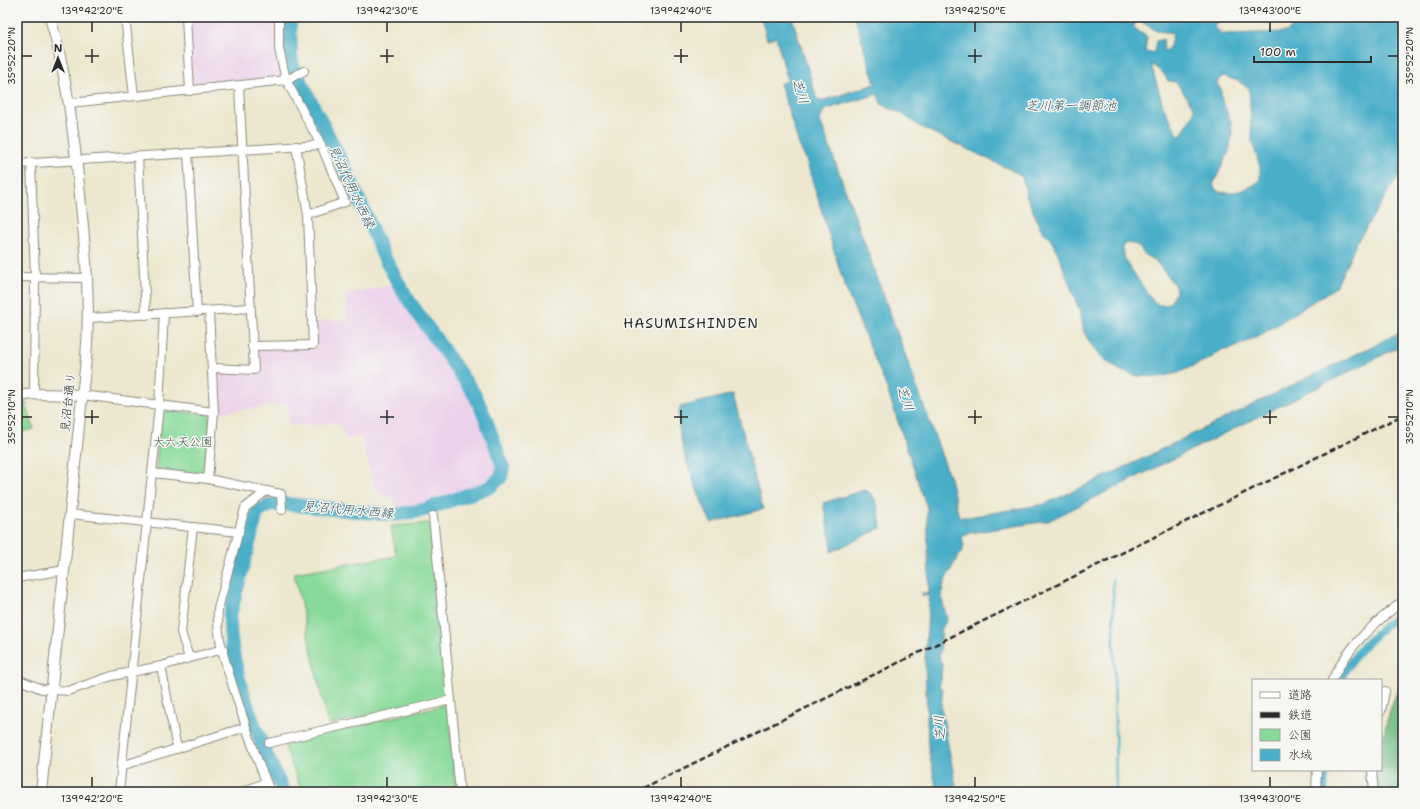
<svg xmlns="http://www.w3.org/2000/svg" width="1420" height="809" viewBox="0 0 1420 809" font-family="'Shantell Sans','Klee One',sans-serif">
  <rect width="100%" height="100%" fill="#f6f6f2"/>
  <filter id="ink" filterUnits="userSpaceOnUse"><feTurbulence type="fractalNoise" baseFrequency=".025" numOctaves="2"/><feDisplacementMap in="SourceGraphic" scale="8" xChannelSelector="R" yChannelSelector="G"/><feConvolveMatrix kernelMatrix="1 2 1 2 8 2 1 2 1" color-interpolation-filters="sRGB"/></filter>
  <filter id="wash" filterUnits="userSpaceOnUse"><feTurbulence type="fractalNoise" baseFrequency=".012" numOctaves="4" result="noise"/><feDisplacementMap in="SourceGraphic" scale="16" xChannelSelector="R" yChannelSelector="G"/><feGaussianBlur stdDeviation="0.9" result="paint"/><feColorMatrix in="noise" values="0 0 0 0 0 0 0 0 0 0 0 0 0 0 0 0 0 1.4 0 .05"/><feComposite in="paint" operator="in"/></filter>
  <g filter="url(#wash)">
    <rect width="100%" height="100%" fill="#ece7ce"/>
    <!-- built -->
    <g fill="#ecd1ea">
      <path d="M189,17h86v32l8,26 -3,2 -85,10 -2,-3z"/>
      <path d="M394,285l83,123 21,55v7l-4,7 -12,6 -33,15 -25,7 -28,3 -1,-8 -14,-5 -6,-6 -14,-52 -15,2 -8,-16 -48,3 -3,-23 -69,10 -3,-39 2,-2 41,2 -3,-22 3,-2 59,-2 -1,-27 31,-1 -1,-26z"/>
    </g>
    <!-- green -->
    <g fill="#88da9a" stroke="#5a8262">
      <path d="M26,403l8,26 -17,4v-29z"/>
      <path d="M163,411l45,3 2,3 -5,56 -3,3 -44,-6 -2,-3 5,-54z"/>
      <path d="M429,523l18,173 -119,29 -34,-152 102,-17 -5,-30z"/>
      <path d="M448,704l8,88h-154l-18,-48z"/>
    </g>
    <!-- forest -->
    <path fill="#6eba82" stroke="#4c7256" d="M1403,679v113h-24l-2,-12 2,-10h2c0,-34 7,-61 22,-91z"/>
    <!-- water -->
    <g fill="#49aec8" stroke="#3a6c7a" fill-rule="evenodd">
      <path d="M761,17h31l25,82 4,2 54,-17 -20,-67h366l-7,10 9,7 63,-2 4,-2 8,-13h105v150l-2,5 -44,70 -21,45 -74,47 -33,16 -6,-1 -12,9 -33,15 -19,4 -21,-1 -17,-5 -16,-11 -13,-14 -8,-14 -4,-20 -23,-61 -8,-14 -7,-6 -15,-34 -5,-20 -9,-6 -94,-45 -17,-12 -21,-10 -3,-10 -54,16 -4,10 130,358 9,39h9l77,-13 70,-32 288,-141v14l-355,176 -78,12 -8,3 2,11c-6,12 -21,32 -22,45 -1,10 4,19 5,28l-5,8 -3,32 3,3 -1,17 -2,7 4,2 -2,18 16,85h-20l-9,-45 -3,-87 4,-64 -7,-1v-2h7l-2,-85 -41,-122 -41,-99 -39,-127 -7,-15 -19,-62 8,-2 -12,-44 -9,3zM1140,21l17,10 16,2 -3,13 -6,7 -1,-14 -7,2 -2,11 -6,1 -3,-3 2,-13 -14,-10 1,-4zM1151,64l12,9 5,8 7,1 3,3 16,23v4l-13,23h-3l-15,-29zM1223,76l15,5 11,7 3,53 8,26v13c-10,9 -29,16 -43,11l-4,-6 16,-34 3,-16 -1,-13 -10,-25v-8l-4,-5 2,-5zM1127,243l10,2 9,11 9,4 20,26 1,6 -6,11 -4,2h-7l-7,-5 -27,-40 -3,-14z"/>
      <path d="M733,394l30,115 -52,14c-12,-28 -39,-87 -31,-116z"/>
      <path d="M864,490c15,4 15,26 17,38l-50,24 1,-5 -9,-44z"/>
    </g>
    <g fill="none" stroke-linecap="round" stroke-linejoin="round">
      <!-- stream -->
      <path stroke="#49aec8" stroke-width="2.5" d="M1113,579l3,213"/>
      <!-- canal -->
      <g stroke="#49aec8" stroke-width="8">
        <path d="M1340,680c14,-29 38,-49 63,-68"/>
        <path d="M1324,792l1,-22"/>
      </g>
      <!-- river -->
      <path stroke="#49aec8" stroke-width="14" d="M284,792c-24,-49 -56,-122 -54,-177l27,-102c9,-8 17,-9 29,-9l109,11 29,-5 66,-23 11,-10 2,-10 -18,-50 -10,-22 -70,-100 -21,-38 -39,-89 -52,-101 -2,-10 -1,-40"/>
    </g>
  </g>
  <g filter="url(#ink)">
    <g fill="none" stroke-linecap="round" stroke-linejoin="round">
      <defs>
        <g id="minor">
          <path d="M125,17l9,79"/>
          <path d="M186,17l4,74"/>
          <path d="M279,17v32l7,31 35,65 24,57 -37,13"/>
          <path d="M70,103l216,-23 18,-9"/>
          <path d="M188,153l9,159"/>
          <path d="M138,156l8,159"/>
          <path d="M31,162l4,115 -1,117"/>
          <path d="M17,164l304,-19"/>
          <path d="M17,277l71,1"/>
          <path d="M89,318l161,-10"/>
          <path d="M252,346l61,-1 -5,-130 -12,-69"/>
          <path d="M212,368l42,2 -15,-284"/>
          <path d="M82,395l132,17"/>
          <path d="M152,473l56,6 73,15 1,16"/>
          <path d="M208,479l6,-67 -5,-101"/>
          <path d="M266,491l-21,17 -27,101c-2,32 11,64 20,93 10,30 19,62 33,90"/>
          <path d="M70,514l169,18"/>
          <path d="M433,516l27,276"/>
          <path d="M17,578l48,-8"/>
          <path d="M189,658l-8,-26 12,-105"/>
          <path d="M161,666l16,83"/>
          <path d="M17,679l25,10 26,2 44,-15 49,-10 62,-17"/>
          <path d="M1332,680c18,-36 40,-55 71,-79"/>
          <path d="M1381,711l4,-20"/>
          <path d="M269,743l182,-43"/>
          <path d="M121,766l125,-39"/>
          <path d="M1372,770l2,22"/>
          <path d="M119,792l40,-386 5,-93"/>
          <path d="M243,792l23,-10"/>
          <path d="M1316,792l1,-22"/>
        </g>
        <g id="tertiary">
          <path d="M17,396l17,-2 48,1"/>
          <path d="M41,792l45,-433c5,-59 -1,-115 -7,-174 -6,-57 -13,-113 -29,-168"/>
        </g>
      </defs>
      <!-- minor casing -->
      <use href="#minor" stroke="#8c897c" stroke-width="10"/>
      <!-- tertiary casing -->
      <use href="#tertiary" stroke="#8c897c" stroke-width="12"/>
      <!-- minor -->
      <use href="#minor" stroke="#fff" stroke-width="8"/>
      <!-- tertiary -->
      <use href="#tertiary" stroke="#fff" stroke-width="10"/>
      <!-- rail -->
      <path stroke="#2b2b2b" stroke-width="2.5" stroke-dasharray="6 3" stroke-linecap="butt" d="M635,792l768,-377"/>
    </g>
  </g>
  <!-- ticks -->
  <path fill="none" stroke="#2b2b2b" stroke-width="1.5" d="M92,22v10M387,22v10M681,22v10M975,22v10M1270,22v10M92,49v14M387,49v14M681,49v14M975,49v14M22,56h10M85,56h14M380,56h14M674,56h14M968,56h14M1388,56h10M92,410v14M387,410v14M681,410v14M975,410v14M1270,410v14M22,417h10M85,417h14M380,417h14M674,417h14M968,417h14M1263,417h14M1388,417h10M92,777v10M387,777v10M681,777v10M975,777v10M1270,777v10"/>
  <g text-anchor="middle" stroke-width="3" stroke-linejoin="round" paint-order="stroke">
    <!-- street labels -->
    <g font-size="12" fill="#2b2b2b" stroke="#f6f6f2">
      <text transform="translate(68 402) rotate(-84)" y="4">見沼台通り</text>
    </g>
    <!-- park labels -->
    <g font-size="12" fill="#425747" stroke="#f6f6f2">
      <text x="183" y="446">大六天公園</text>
    </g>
    <!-- water labels -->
    <g font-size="13" font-style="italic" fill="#365962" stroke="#f6f6f2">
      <text transform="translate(801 91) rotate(72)" y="5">芝川</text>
      <text x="1071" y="110">芝川第一調節池</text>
      <text transform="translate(352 186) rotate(65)" y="5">見沼代用水西縁</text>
      <text transform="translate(906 398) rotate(71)" y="5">芝川</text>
      <text transform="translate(348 509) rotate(5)" y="5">見沼代用水西縁</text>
      <text transform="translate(939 728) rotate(-94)" y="5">芝川</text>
    </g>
    <!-- quarter labels -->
    <g font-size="14" letter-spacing="1" fill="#2b2b2b" stroke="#f6f6f2">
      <text x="691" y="328">HASUMISHINDEN</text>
    </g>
  </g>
  <!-- margin -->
  <rect width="1420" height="809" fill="none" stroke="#f6f6f2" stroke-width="44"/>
  <!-- legend -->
  <rect x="1252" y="679" width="130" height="92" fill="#f6f6f2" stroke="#a5a5a2"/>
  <rect x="1260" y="692" width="20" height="6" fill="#ffffff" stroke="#a5a5a2"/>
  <text x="1288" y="699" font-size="12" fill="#2b2b2b">道路</text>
  <rect x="1260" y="712" width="20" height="6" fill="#2b2b2b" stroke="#a5a5a2"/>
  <text x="1288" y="719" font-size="12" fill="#2b2b2b">鉄道</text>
  <rect x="1260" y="729" width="20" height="12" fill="#88da9a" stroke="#a5a5a2"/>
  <text x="1288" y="739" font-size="12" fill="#2b2b2b">公園</text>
  <rect x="1260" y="749" width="20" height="12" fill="#49aec8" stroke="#a5a5a2"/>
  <text x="1288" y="759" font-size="12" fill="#2b2b2b">水域</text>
  <!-- north arrow -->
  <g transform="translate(58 58)" stroke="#f6f6f2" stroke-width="3" paint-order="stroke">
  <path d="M0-3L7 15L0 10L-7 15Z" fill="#2b2b2b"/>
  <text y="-6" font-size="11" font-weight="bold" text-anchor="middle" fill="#2b2b2b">N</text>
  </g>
  <!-- scale -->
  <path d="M1254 56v6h117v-6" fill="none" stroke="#2b2b2b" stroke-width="2"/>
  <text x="1260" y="56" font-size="12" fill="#2b2b2b" stroke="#f6f6f2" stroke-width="3" paint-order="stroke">100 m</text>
  <rect x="22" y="22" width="1376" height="765" fill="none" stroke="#2b2b2b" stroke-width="1.5"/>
  <g font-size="10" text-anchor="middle" fill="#2b2b2b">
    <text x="92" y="14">139°42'20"E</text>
    <text x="387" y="14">139°42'30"E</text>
    <text x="681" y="14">139°42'40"E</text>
    <text x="975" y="14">139°42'50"E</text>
    <text x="1270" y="14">139°43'00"E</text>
    <text transform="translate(11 56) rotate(-90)" y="4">35°52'20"N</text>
    <text transform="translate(1409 56) rotate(-90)" y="4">35°52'20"N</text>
    <text transform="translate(11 417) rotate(-90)" y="4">35°52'10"N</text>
    <text transform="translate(1409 417) rotate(-90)" y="4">35°52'10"N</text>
    <text x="92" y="802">139°42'20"E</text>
    <text x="387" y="802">139°42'30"E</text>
    <text x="681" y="802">139°42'40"E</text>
    <text x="975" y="802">139°42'50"E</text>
    <text x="1270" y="802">139°43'00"E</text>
  </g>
</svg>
